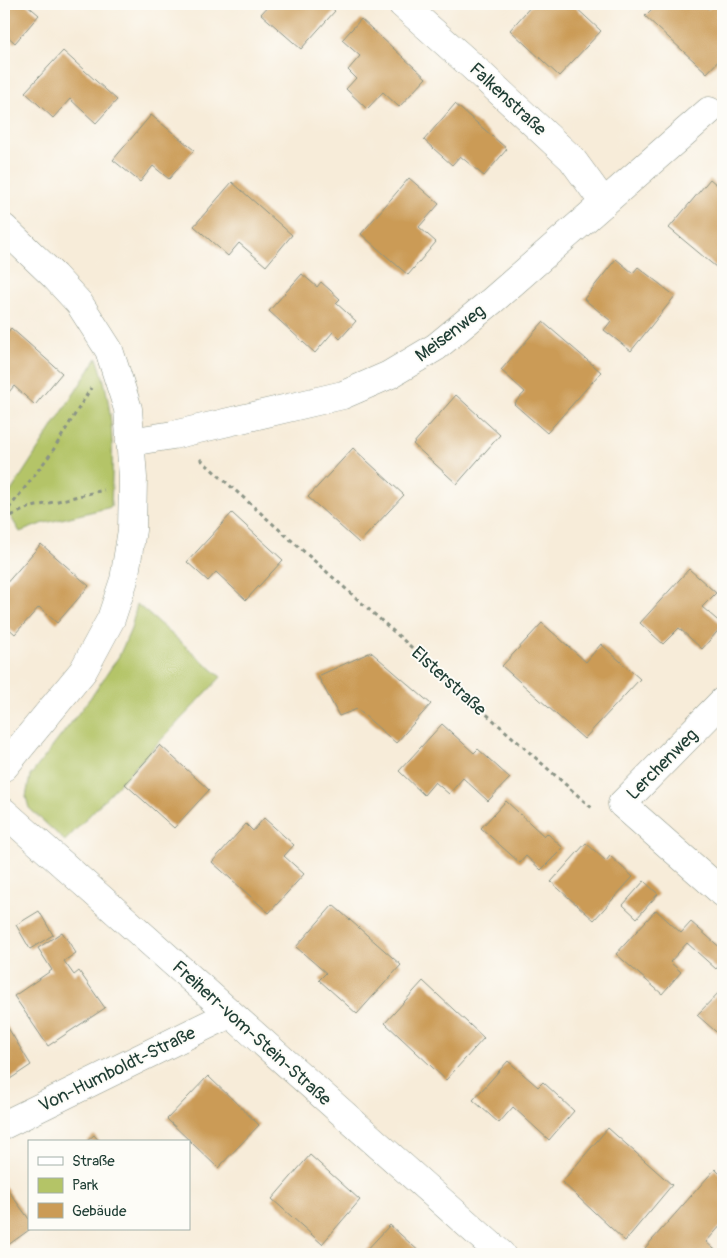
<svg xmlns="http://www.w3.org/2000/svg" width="727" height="1258" viewBox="0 0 727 1258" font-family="Pangolin,sans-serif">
  <rect width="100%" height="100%" fill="#fdfcf7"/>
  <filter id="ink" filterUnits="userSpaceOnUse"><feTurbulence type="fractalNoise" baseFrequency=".02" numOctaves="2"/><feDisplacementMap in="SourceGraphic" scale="10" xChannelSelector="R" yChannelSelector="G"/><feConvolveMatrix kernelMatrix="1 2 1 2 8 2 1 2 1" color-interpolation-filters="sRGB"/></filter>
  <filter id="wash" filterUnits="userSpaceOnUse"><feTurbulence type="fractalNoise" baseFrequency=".0096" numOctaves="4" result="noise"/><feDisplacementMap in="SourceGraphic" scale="20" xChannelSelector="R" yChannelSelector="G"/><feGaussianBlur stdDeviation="1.12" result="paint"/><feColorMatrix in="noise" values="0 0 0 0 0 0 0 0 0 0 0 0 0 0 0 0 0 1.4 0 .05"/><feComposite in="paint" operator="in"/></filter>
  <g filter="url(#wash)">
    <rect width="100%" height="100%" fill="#f7ecd9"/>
    <!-- green -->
    <g fill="#b4c467" stroke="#6a804e">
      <path d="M97,358c18,50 16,97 14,149l-70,17 -21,8 -16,-26v-4z"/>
      <path d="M137,604l84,73 -156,164 -36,-33 -3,-11 4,-21 64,-83 25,-37 12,-27z"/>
    </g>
    <g id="blocks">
      <!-- building -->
      <g fill="#cb9b56">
        <path d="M4,4h22l13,11 -24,28 -11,-10z"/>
        <path d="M270,4h57l8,7 -34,38 -40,-35z"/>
        <path d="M533,4h39l29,27 -42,45 -49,-46z"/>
        <path d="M657,4h46l5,5 6,-5 9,8v44l-16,17 -62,-57z"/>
        <path d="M361,19l65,59 -27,29 -16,-15 -16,17 -21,-20 10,-11 -8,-8 12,-14 -18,-16z"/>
        <path d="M63,51l54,49 -21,23 -26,-24 -17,19 -28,-26z"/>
        <path d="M455,104l52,45 -23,27 -24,-20 -8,9 -28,-25z"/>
        <path d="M151,115l43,35 -25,29 -16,-13 -13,16 -27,-22z"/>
        <path d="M409,178l30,26 -20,23 17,15 -28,33 -47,-41z"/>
        <path d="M710,179l13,11 -1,82 -53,-44z"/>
        <path d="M232,182l60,53 -26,31 -27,-23 -11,13 -34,-30z"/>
        <path d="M616,259l17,14 5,-6 37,29 -44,55 -27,-21 7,-9 -27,-22z"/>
        <path d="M302,274l15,13 4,-5 19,17 -4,4 20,18 -16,18 -7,-7 -18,21 -46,-42z"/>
        <path d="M543,322l58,50 -54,61 -33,-29 11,-12 -24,-22z"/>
        <path d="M11,328l51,45 -27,32 -21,-19 -10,12v-61z"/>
        <path d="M456,395l44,40 -43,49 -44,-40z"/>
        <path d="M353,448l51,47 -45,48 -51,-46z"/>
        <path d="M232,513l51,47 -37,40 -30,-28 -8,9 -21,-19z"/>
        <path d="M41,544l48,42 -32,37 -18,-16 -24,27 -11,-10v-38z"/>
        <path d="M689,569l27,24 -14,14 21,18 -21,24 -23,-21 -16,16 -23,-21z"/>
        <path d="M542,623l44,39 15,-18 39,35 -56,60 -82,-73z"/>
        <path d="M371,652l60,52 -35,39 -39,-34 -18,7 -21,-40z"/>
        <path d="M442,724l32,29 4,-4 32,29 -22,23 -25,-23 -14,16 -14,-12 -11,13 -25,-24z"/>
        <path d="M160,745l49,45 -35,38 -49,-44z"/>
        <path d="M506,801l38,35 3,-3 16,15 -22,22 -15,-14 -6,7 -39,-35z"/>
        <path d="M264,818l30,27 -10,11 20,18 -35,39 -57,-51 34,-38 7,7z"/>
        <path d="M586,843l20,18 4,-5 23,21 -39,43 -43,-38z"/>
        <path d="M644,881l14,13 -21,24 -14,-13z"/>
        <path d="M333,905l68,60 -44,49 -38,-34 7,-7 -30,-26z"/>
        <path d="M656,910l25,23 10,-11 32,28v11l-7,8 -29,-26 -17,19 11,10 -19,22 -46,-40z"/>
        <path d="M39,911l14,24 -23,14 -14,-24z"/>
        <path d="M62,932l14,21 -12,8 10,14 5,-4 26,37 -57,38 -34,-50 38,-26 -14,-22z"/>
        <path d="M423,981l61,57 -38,42 -61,-57z"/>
        <path d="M723,988v50l-26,-23z"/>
        <path d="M4,1023h1l26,42 -27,18z"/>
        <path d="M508,1061l30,26 5,-5 31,29 -25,29 -36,-33 -14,16 -26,-23z"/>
        <path d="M208,1076l51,49 -41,43 -51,-49z"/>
        <path d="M608,1128l64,57 -47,56 -63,-59z"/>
        <path d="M94,1135l6,7h-14z"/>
        <path d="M310,1155l50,45 -38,44 -50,-45z"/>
        <path d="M715,1169l8,8v46l-17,19 14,12h-68l-7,-6z"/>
        <path d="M4,1185l25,34v11l-25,18z"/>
        <path d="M390,1225l32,29h-59z"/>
      </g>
    </g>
  </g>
  <g filter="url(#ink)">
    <use href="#blocks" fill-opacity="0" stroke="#8b9486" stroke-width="1"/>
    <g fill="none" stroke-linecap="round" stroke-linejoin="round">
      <defs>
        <g id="minor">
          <path d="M402,4l71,63 99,92 32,44"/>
          <path d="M4,228l50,48 25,27 30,47 19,59 5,69 -1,52 -8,50 -13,39 -28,52 -79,96"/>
          <path d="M130,442l43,-7 170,-40 46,-20 47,-28 57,-47 216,-189"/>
          <path d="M723,701l-101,103 101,89"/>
          <path d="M4,812l497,442"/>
          <path d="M4,1125l226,-111"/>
        </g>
      </defs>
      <!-- minor casing -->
      <use href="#minor" stroke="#8b9486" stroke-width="29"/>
      <!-- path -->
      <g stroke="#8b9486" stroke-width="3" stroke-dasharray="4 4" stroke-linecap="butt">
        <path d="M200,459l393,350"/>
        <path d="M4,515l48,-63 39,-64"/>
        <path d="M4,519l24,-11 76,-18"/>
      </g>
      <!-- minor -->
      <use href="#minor" stroke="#fff" stroke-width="28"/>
    </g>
  </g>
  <g text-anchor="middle" stroke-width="4" stroke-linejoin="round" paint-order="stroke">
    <!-- street labels -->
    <g font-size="18" fill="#1f3d34" stroke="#fdfcf7">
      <text transform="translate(508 99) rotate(43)" y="6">Falkenstraße</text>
      <text transform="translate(450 333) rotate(-37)" y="6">Meisenweg</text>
      <text transform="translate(449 681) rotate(42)" y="6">Elsterstraße</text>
      <text transform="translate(662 764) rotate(-45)" y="6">Lerchenweg</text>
      <text transform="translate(252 1033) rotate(42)" y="6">Freiherr-vom-Stein-Straße</text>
      <text transform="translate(117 1069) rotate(-26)" y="6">Von-Humboldt-Straße</text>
    </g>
  </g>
  <!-- margin -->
  <rect width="727" height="1258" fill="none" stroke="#fdfcf7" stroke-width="20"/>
  <!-- legend -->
  <rect x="28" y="1140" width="162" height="90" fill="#fdfcf7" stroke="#a4b0a9"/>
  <rect x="38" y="1157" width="25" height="8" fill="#ffffff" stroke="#a4b0a9"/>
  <text x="72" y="1166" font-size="15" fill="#1f3d34">Straße</text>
  <rect x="38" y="1178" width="25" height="15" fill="#b4c467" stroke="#a4b0a9"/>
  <text x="72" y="1190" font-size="15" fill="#1f3d34">Park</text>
  <rect x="38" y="1203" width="25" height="15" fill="#cb9b56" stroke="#a4b0a9"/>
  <text x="72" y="1216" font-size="15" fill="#1f3d34">Gebäude</text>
</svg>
